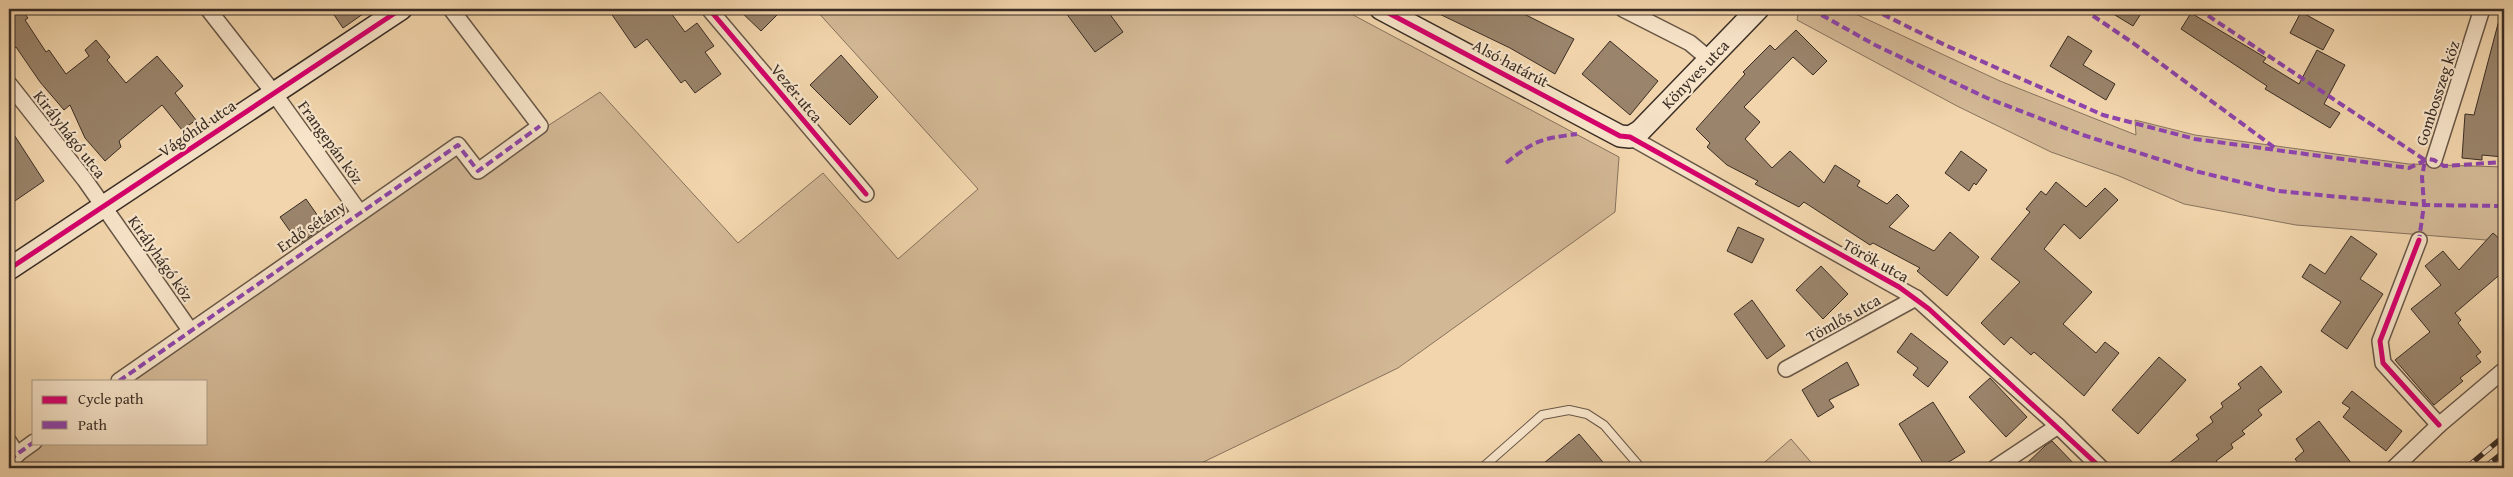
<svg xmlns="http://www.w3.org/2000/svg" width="2513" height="477" viewBox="0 0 2513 477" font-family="'Gentium Book Plus',serif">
  <rect width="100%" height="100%" fill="#f2d5ac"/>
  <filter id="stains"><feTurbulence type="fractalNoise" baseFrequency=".004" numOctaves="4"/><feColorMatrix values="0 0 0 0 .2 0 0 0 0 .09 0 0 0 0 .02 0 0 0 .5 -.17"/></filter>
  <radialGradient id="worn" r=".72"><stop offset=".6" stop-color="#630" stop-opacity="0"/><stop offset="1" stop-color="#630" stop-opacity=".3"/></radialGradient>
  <!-- green -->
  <g fill="#d3b895" stroke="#86725d">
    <path d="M815,9h527l277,148 -4,55 -217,156 -207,100h-1182v-8l25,-17h172v-62h-87l339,-236 20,26 122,-79 138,151 85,-70 75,86 80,-70z"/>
    <path d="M1799,9h46l155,72 136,54 -1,-15 60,15 214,29 95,3v72l-18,1 -190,-15 -112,-21 -65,-28 -68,-24 -94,-46 -160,-86z"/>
    <path d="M1791,439l25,29h-58z"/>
  </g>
  <!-- building -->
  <g fill="#9a846b" stroke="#3a2d25">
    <path d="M9,9h12l7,9 -3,2 21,32 3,-2 17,24 23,-18 -4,-6 11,-10 14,17 -3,3 19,23 31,-27 26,30 -8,7 21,27 -14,10 -20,-25 -43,36 2,6 -16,14 -20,-23 -15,-33 -6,5 -24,-28 -24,-35 -7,4z"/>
    <path d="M330,9h40l-27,19z"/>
    <path d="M608,9h60l17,23 12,-9 17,23 -9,6 16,22 -26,19 -10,-13 -4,3 -34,-44 -12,9z"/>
    <path d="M738,9h45l-22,22z"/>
    <path d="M1063,9h43l17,23 -28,20z"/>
    <path d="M1429,9h85l60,30 -19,35 -45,-26z"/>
    <path d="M2105,9h39l-11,17z"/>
    <path d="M2301,12l33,18 -11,20 -33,-17z"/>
    <path d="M2191,13l75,45 -3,4 36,22 18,-34 28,15 -21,39 16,9 -10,15 -65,-39 2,-3 -86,-57z"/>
    <path d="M2499,20l5,1 -1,136 -21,-2v5l-20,-2 3,-44 9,1z"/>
    <path d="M1796,30l31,31 -14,14 -20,-18 -49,50 16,15 -15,17 27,29 18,-17 34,32 11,-18 25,16 -3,5 30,18 10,-10 12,12 -20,21 45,24 16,-19 29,25 -32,39 -30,-25 3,-3 -47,-25 -3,2 -66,-43 -5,5 -44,-23 3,-3 -31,-16 -20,-18 3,-4 -14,-14 49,-55 -2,-2 27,-27 5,5z"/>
    <path d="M2068,36l24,15 -9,14 32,19 -9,16 -56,-34z"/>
    <path d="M1610,41l48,40 -28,34 -48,-41z"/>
    <path d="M841,55l37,42 -28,28 -40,-40z"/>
    <path d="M9,127l35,54 -35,24z"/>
    <path d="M1961,151l26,19 -11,15 -2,-2 -5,8 -24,-18z"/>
    <path d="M2056,182l30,25 19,-19 13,12 -38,39 -16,-15 -20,25 48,43 -29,32 33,29 9,-11 14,11 -35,43 -50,-44 -3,3 -20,-18 -7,8 -23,-22 39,-41 -29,-23 39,-47 -4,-3 15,-18 5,4z"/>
    <path d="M306,199l19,27 -26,18 -19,-27z"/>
    <path d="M1738,227l26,12 -12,24 -25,-12z"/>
    <path d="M2493,233l11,10v28l-49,42 6,7 -3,3 23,29 -5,4 5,6 -21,16 3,3 -29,24 -39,-45 35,-28 -19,-23 30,-24 -16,-19 18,-15 16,19z"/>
    <path d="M2351,236l26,18 -17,25 23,15 -36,55 -26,-18 20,-29 -39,-25 8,-13 15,10z"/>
    <path d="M1821,266l27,28 -25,25 -27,-29z"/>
    <path d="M1752,300l33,46 -18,13 -33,-45z"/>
    <path d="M1911,333l37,29 -20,25 -15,-12 5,-7 -21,-16z"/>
    <path d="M2159,357l27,23 -48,54 -26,-24z"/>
    <path d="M1847,362l12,23 -30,15 5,7 -16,10 -16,-27z"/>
    <path d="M2261,366l21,26 -24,18 4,5 -20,16 3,3 -14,10 2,4 -17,13 6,7h-59l36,-29 -3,-4 17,-13 -3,-5 13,-10 -2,-4 20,-15 -3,-4z"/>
    <path d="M1990,378l37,39 -21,20 -37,-40z"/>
    <path d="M2352,391l50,40 -16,20 -43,-34 7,-9 -8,-5z"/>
    <path d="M1933,402l32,50 -26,16h-13l-27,-44z"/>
    <path d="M2319,421l10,13 26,34h-53l-7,-9 9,-8 -8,-12z"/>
    <path d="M1579,434l29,34h-70z"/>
    <path d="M2052,441l26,27h-56l24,-23z"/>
  </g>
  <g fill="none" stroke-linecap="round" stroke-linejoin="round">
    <defs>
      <path id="lane" d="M1482,468l60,-53 27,-5 18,4 17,11 37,43"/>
      <g id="street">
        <path d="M208,9l65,83 87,121"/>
        <path d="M709,9l157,185"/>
        <path d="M1623,9l67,34 19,16"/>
        <path d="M9,84l76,96 105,150"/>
        <path d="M1630,137l286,161 142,128 43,42"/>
        <path d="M2434,160l48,-151"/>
        <path d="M2419,240l-39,101 3,22 56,62"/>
        <path d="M1786,369l130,-71"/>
        <path d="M119,381l339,-236 20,26 62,-45 -89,-117"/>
        <path d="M9,442l8,13"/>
        <path d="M9,460l25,-18"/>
        <path d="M1995,468l63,-42"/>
        <path d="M2394,468l45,-43 65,-55"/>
      </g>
      <g id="secondary">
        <path d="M1381,9l239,127 10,1 10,-6 118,-122"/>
        <path d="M9,269l392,-260"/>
      </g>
    </defs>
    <!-- lane casing -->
    <use href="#lane" stroke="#685747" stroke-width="10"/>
    <!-- street casing -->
    <use href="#street" stroke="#685747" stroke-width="18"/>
    <!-- secondary casing -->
    <use href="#secondary" stroke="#3a2d25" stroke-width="24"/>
    <!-- lane -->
    <use href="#lane" stroke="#f7e4c9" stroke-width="8"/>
    <!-- street -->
    <use href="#street" stroke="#f7e4c9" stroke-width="15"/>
    <!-- secondary -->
    <use href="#secondary" stroke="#f7e4c9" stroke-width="21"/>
    <defs>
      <g id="rail">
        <path d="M2466,468l38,-32"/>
        <path d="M2484,468l20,-16"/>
      </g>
    </defs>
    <!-- rail casing -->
    <use href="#rail" stroke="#3a2d25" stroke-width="5.5"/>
    <!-- rail -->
    <use href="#rail" stroke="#f7e4c9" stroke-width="4" stroke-dasharray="11" stroke-linecap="butt"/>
    <!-- quiet -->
    <g stroke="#8e44ad" stroke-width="4" stroke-dasharray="8 4" stroke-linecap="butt">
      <path d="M1811,9l64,36 112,53 96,37 116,37 79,19 146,14 80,1"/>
      <path d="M1872,9l73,36 158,70 92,24 214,29 19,-9 6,1 10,6 60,-4"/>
      <path d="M2083,9l50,34 142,105"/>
      <path d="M2198,9l227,151 -3,17 2,28 -5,35"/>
      <path d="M1506,163c30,-23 33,-24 71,-29"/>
      <path d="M119,381l339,-236 20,26 62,-45"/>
      <path d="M9,460l25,-18"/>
    </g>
    <defs>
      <g id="cycleway">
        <path d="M709,9l157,185"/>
        <path d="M1381,9l239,127 10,1 269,150 30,22 172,159"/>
        <path d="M2419,240l-39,101 3,22 56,62"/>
        <path d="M9,269l392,-260"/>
      </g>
    </defs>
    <!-- cycleway casing -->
    <use href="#cycleway" stroke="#f7e4c9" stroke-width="8"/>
    <!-- cycleway -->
    <use href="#cycleway" stroke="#d6006c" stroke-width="5"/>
  </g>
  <g text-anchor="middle" stroke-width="4.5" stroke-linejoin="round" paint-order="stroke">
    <!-- street labels -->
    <g font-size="16" fill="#3a2d25" stroke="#f7e4c9">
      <text transform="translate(1511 63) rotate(28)" y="6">Alsó határút</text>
      <text transform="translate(1695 74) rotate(-46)" y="6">Könyves utca</text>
      <text transform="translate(797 93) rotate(50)" y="6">Vezér utca</text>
      <text transform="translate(2437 93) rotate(-72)" y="6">Gombosszeg köz</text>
      <text transform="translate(197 128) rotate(-34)" y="6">Vágóhíd utca</text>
      <text transform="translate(70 134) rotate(52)" y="6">Királyhágó utca</text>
      <text transform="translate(331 142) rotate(54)" y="6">Frangepán köz</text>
      <text transform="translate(311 226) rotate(-34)" y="6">Erdő sétány</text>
      <text transform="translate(161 258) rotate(55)" y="6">Királyhágó köz</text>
      <text transform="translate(1876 260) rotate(29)" y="6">Török utca</text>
      <text transform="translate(1843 318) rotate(-29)" y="6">Tömlős utca</text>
    </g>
  </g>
  <!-- margin -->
  <rect width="2513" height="477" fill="none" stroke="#f2d5ac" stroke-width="30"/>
  <rect x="10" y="10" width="2493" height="457" fill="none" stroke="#3a2d25" stroke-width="2.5"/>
  <rect x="15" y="15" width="2483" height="447" fill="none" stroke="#3a2d25"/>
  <!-- legend -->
  <rect x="32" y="380" width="175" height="65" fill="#f7e4c9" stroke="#ab9b87"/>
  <rect x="42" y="396" width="25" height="8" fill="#d6006c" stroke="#ab9b87"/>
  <text x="78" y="404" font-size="15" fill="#3a2d25">Cycle path</text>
  <rect x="42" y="421" width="25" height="8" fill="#8e44ad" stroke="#ab9b87"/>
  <text x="78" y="430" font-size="15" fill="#3a2d25">Path</text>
  <rect width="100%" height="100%" filter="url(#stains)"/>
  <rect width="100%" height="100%" fill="url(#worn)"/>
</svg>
